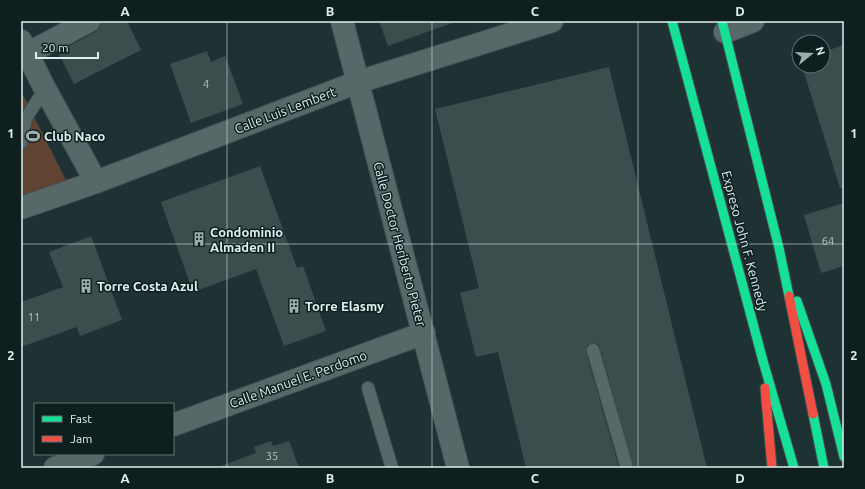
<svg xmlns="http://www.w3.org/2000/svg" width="865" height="489" viewBox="0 0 865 489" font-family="Ubuntu,sans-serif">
  <rect width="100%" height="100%" fill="#1e3233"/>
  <!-- green -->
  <path fill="#614333" d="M21,91l46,91 -46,17z"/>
  <!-- building -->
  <g fill="#3d4d4e">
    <path d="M101,21h26l14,29 -67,34 -16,-32 37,-20 5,-5z"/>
    <path d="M379,21h72l1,2 -64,23z"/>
    <path d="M844,45v143h-4l-38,-122h21v-14z"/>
    <path d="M207,51l4,11 14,-6 18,48 -52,19 -21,-59z"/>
    <path d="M609,67l98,401h-73l-34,-120 -2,-4 -4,-1h-3l-4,2 -1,7 33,116h-93l-28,-116 -22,5 -16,-64 19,-5 -44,-179z"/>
    <path d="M260,166l37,102 6,-2 23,65 -42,15 -28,-77 -63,23 -32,-90z"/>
    <path d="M844,203v63l-23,7 -17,-58z"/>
    <path d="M91,236l31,84 -42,16 -3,-9 -56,20v-45l42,-15 -14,-35z"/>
    <path d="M271,441l2,5 16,-5 10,27h-78v-2l35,-13 -2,-6z"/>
  </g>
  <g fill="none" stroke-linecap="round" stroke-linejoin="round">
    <defs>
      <g id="lane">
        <path d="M21,143l5,-25 19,-29"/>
        <path d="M593,350l34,118"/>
        <path d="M368,388l24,80"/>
      </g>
      <g id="street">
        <path d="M342,21l116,447"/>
        <path d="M725,32l28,-11"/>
        <path d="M21,41l24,48 51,93"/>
        <path d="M27,54l62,-33"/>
        <path d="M21,208l75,-26 262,-100 194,-61"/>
        <path d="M173,425l251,-92"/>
        <path d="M55,468l38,-14"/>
      </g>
      <g id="fast">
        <path d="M672,21l91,340 31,107"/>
        <path d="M722,21l57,227 10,48"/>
        <path d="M797,301l29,83 18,73"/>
        <path d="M813,414l11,54"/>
      </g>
      <g id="jam">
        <path d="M789,296l24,118"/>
        <path d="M765,388l7,80"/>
      </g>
    </defs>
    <!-- lane casing -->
    <use href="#lane" stroke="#405051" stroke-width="14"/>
    <!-- street casing -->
    <use href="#street" stroke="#405051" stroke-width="24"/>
    <!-- fast casing -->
    <use href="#fast" stroke="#405051" stroke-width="11"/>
    <!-- jam casing -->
    <use href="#jam" stroke="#405051" stroke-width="11"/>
    <!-- lane -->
    <use href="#lane" stroke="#586768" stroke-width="12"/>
    <!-- street -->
    <use href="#street" stroke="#586768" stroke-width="22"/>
    <!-- fast -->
    <use href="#fast" stroke="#16e098" stroke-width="9"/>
    <!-- jam -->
    <use href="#jam" stroke="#f24e42" stroke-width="9"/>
  </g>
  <!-- grid -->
  <path fill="none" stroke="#ddf1f1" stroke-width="1" stroke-opacity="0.55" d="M227,21v447M432,21v447M638,21v447M21,244h823"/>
  <!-- icons -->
  <defs>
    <symbol id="stadium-bare" viewBox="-9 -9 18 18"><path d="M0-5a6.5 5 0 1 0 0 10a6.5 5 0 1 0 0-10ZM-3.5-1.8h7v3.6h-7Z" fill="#9aaeae" stroke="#0f1e1f" stroke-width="2.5" paint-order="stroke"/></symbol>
    <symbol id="building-bare" viewBox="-9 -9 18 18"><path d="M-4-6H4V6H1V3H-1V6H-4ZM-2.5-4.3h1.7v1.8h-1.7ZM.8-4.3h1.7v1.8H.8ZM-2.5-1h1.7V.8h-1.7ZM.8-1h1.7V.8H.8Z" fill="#9aaeae" stroke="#0f1e1f" stroke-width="2.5" paint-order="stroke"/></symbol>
  </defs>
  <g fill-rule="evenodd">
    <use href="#stadium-bare" x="23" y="126" width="20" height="20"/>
    <use href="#building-bare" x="189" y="229" width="20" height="20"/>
    <use href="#building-bare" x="76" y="276" width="20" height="20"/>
    <use href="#building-bare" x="284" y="296" width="20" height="20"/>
  </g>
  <g text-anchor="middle" stroke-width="3" stroke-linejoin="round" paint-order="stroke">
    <!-- number labels -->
    <g font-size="11" fill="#b5c8c8">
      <text x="206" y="88">4</text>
      <text x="828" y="245">64</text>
      <text x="34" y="321">11</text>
      <text x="272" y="460">35</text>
    </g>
    <!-- street labels -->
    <g font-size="13" fill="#ddf1f1" stroke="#0f1e1f">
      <text transform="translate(285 110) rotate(-21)" y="5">Calle Luis Lembert</text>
      <text transform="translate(745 241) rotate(75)" y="5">Expreso John F. Kennedy</text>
      <text transform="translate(400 244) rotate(75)" y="5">Calle Doctor Heriberto Pieter</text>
      <text transform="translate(298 379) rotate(-20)" y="5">Calle Manuel E. Perdomo</text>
    </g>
    <!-- poi labels -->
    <g font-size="13" font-weight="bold" fill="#ddf1f1" stroke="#0f1e1f" text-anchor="start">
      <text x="44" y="141">Club Naco</text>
      <text x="210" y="237">Condominio<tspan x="210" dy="15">Almaden II</tspan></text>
      <text x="97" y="291">Torre Costa Azul</text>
      <text x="305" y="311">Torre Elasmy</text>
    </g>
  </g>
  <!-- border -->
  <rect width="865" height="489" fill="none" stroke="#0f1e1f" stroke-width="44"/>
  <!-- legend -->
  <rect x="34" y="403" width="140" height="52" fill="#0f1e1f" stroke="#617273"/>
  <rect x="42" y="416" width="20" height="6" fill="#16e098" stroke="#617273"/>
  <text x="70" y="423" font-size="12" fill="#ddf1f1">Fast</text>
  <rect x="42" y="436" width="20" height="6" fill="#f24e42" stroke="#617273"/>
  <text x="70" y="443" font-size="12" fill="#ddf1f1">Jam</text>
  <!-- north arrow -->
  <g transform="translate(811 54) rotate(72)"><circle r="19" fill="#0f1e1f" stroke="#617273"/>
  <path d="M0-3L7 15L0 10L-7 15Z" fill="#9aaeae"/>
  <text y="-6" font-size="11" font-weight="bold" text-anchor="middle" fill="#ddf1f1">N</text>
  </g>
  <!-- scale -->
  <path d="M36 52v6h62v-6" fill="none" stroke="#ddf1f1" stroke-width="2"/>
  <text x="42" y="52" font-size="12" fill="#ddf1f1" stroke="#0f1e1f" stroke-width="3" paint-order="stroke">20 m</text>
  <rect x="22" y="22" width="821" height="445" fill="none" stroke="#ddf1f1" stroke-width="1.5"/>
  <g font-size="13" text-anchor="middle" font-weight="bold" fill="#ddf1f1">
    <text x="125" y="16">A</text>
    <text x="330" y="16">B</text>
    <text x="535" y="16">C</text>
    <text x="740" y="16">D</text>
    <text x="11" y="138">1</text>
    <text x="854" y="138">1</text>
    <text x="11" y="360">2</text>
    <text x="854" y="360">2</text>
    <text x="125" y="483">A</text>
    <text x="330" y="483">B</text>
    <text x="535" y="483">C</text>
    <text x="740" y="483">D</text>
  </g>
</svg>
